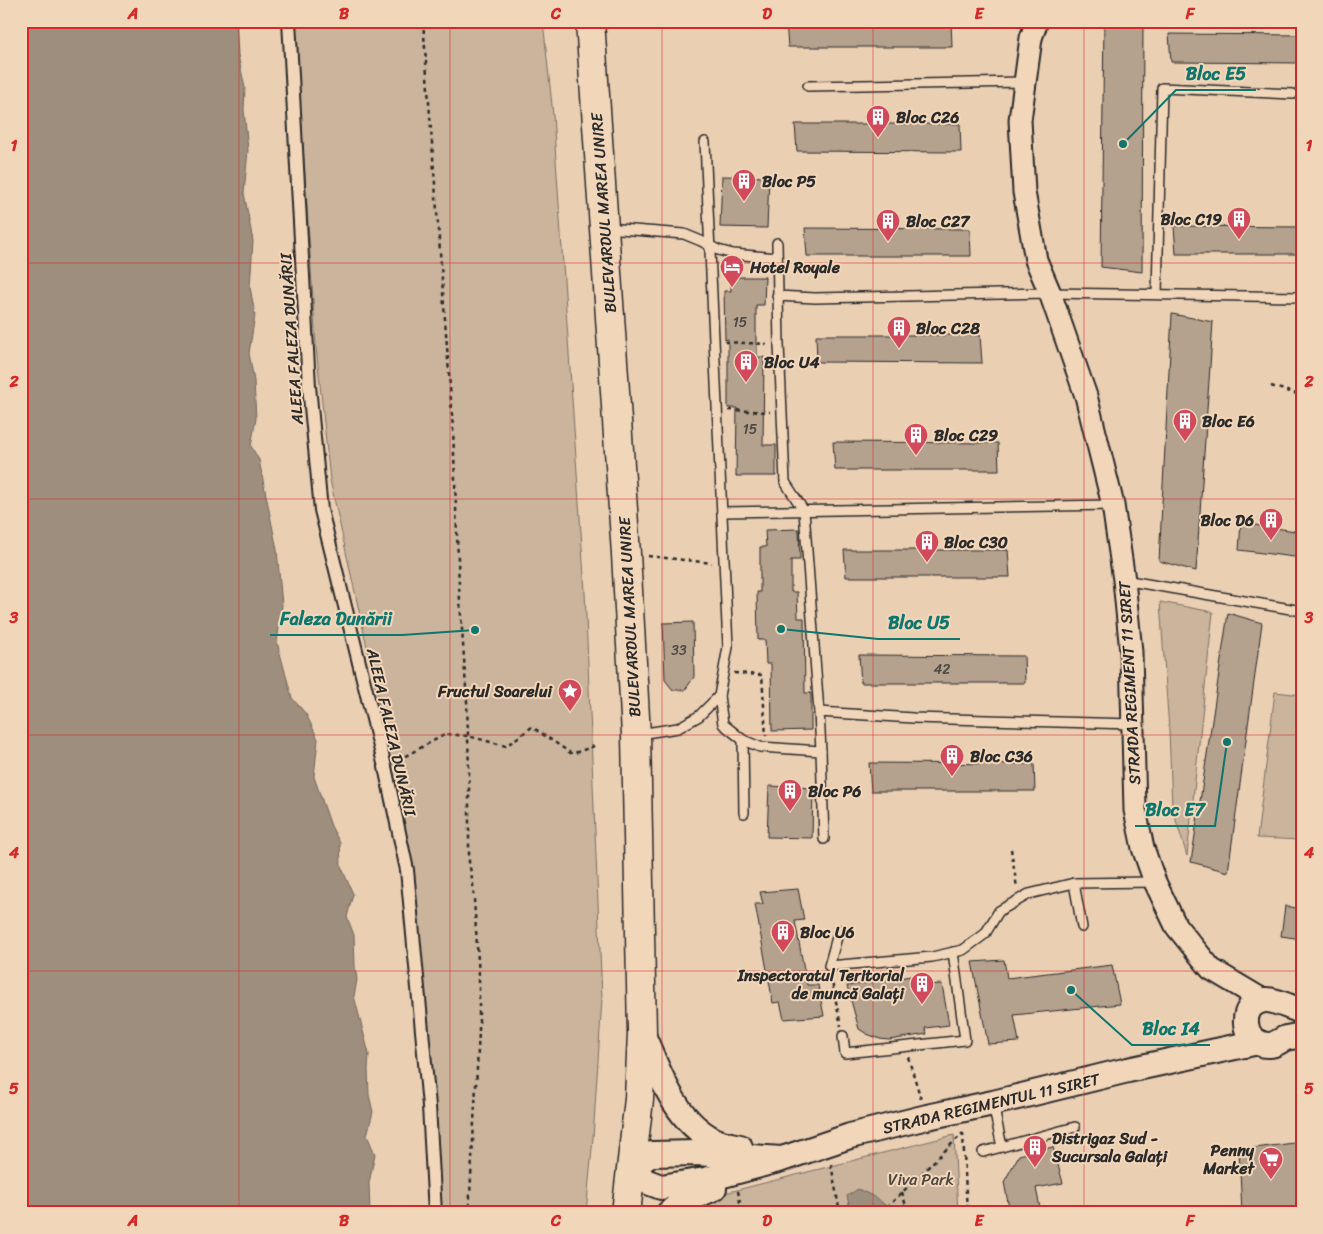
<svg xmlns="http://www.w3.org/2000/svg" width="1323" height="1234" viewBox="0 0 1323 1234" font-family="Sriracha,sans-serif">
  <rect width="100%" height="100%" fill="#eacfb3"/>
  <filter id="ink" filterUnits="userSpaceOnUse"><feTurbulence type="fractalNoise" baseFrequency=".02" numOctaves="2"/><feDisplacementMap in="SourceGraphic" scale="10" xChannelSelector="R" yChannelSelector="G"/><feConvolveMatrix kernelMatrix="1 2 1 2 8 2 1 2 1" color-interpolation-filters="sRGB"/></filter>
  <g filter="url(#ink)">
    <!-- green -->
    <g fill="#cab49c" stroke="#7a7064">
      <path d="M295,21h248l10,94 32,477 17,407 -9,139 -7,75h-149l-38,-408 -27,-136 -42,-189 -14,-134z"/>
      <path d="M1160,602l53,10 -26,244 -15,-49 -3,-77z"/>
      <path d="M1275,692l27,3 -1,145 -44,-2z"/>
      <path d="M954,1135l4,78h-263l26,-19z"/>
    </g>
    <!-- water -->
    <g fill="#9e8e7d" stroke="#70665c">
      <path d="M21,21h215l2,34 7,33 -1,22 4,40 -4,43 9,48 -3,46 5,28 -6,38 5,28 2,38 -5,27 8,14 18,90 5,55 -5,37 15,56 14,16 12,25 -4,38 17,49 9,17 1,23 12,28 -6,23 7,18 1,31 2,14 -3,16 15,58 -1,15 1,26 4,17 -6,23 8,19 -6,29 1,30h-349z"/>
      <path d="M858,1189l19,9 17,15h-43l-4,-17z"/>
    </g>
    <!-- building -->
    <g fill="#b4a18e" stroke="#2b2b2b">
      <path d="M786,21h165l1,26h-164z"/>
      <path d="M1104,21h39l-1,251 -41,-5z"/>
      <path d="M1169,34l133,1v28l-131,-1z"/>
      <path d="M795,124h165l1,28 -164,-1z"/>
      <path d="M722,176l47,1 -2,51 -47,-1z"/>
      <path d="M1174,226l128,1v27h-126z"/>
      <path d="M805,228l165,1 1,27h-164z"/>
      <path d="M731,277h34l-1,28h-8v40h1v12h7l-1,88h13v31h-40l1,-68h-9v-69l-3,1 -1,-49h7z"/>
      <path d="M1172,314l41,8 -17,249 -37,-10z"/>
      <path d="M816,335h164l2,28 -165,-1z"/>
      <path d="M833,442l165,1 1,27h-164z"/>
      <path d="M1241,523l61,9v26l-63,-8z"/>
      <path d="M799,529l1,31h-9v32h6l1,26h6l1,75h6v37l-39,1 -1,-67h-5l-1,-24h-7l-1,-48h3v-45h6l-1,-17z"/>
      <path d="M844,550h164l2,27h-164z"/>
      <path d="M1228,613l34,10 -34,249 -37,-10z"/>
      <path d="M693,622l1,55 -9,13h-12l-8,-10 -2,-57z"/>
      <path d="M859,655l165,1 1,27h-164z"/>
      <path d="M869,763l165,1 1,27h-164z"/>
      <path d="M769,786l44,2 -1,50 -45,-1z"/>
      <path d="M798,889l6,31 -9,1 12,64h11l6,31 -40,3 -4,-17 -7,1 -18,-99h8l-3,-12z"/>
      <path d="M1285,906l17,3v30l-21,-3z"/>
      <path d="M1004,960l3,18 105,-13 8,39 -106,11 5,27 -31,2 -16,-82z"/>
      <path d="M924,974l1,11 17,-1 7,41 -24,3 2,6 -38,6 -9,-1 -13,-5 -8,-5 -12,-43z"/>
      <path d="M1302,1142v69l-60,2 -3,-63z"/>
      <path d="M1053,1147l10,36 -27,5 5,25h-31l-6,-31 15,-27z"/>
    </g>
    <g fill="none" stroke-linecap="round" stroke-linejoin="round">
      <defs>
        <g id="service">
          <path d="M808,86l217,-4"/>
          <path d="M705,142l23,505 -9,49 4,28 20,16 17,7 61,4 -2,-39 94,6 220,6"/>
          <path d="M607,228l77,6 17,7 17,9 15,4 44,4"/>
          <path d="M777,243l2,102 6,137 19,29 15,201"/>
          <path d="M1157,294l5,-206 131,6"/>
          <path d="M777,296l38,2 235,-5 252,4"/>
          <path d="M722,512l391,-7"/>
          <path d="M1124,580l178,31"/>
          <path d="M639,734l39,-6 21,-12 20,-20"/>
          <path d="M743,740l1,73"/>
          <path d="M821,751l3,88"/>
          <path d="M1074,883l8,44"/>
          <path d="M839,930l-10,36 103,-9 31,-7 22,-16 14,-23 30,-17 45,-11 81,-1"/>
          <path d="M843,1036l2,17 120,-13 -12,-88"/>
          <path d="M993,1104l9,43"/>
          <path d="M983,1152l92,-25"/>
        </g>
        <path id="pedestrian" d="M289,21l20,365 12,124 64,257 22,103 22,236 6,107"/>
        <path id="tertiary" d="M1037,21l-6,17 -11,82 4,72 12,68 14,33 36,103 27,109 11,75 7,72 4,158 8,38 12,34 21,44 35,43 52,31"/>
        <g id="secondary">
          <path d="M1302,1011c-11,-3 -28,-12 -37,-11 -28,2 -24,46 4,45 7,0 11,-5 17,-7 5,-1 11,-2 16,-3"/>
          <path d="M642,1033c17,38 32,87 72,107 7,4 18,5 26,7"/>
          <path d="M782,1159l-86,-6 -44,1 -20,13 13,14 16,6 44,-7 77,-21 68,-23 77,-19 66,-14 135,-33 130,-28"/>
          <path d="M669,1213l13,-11 32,-14"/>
        </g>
        <path id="primary" d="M590,21l36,533 10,181 6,298 -3,66 -13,114"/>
      </defs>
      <!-- service casing -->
      <use href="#service" stroke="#2b2b2b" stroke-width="12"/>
      <!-- pedestrian casing -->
      <use href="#pedestrian" stroke="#2b2b2b" stroke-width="16"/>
      <!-- tertiary casing -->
      <use href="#tertiary" stroke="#2b2b2b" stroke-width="25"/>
      <!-- secondary casing -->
      <use href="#secondary" stroke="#2b2b2b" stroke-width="28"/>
      <!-- primary casing -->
      <use href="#primary" stroke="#2b2b2b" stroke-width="31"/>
      <!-- path -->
      <g stroke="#2b2b2b" stroke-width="2.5" stroke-dasharray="4 4" stroke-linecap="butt">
        <path d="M423,21l30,407 6,158 8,116 2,69v91l4,22 6,92v56l-10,181"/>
        <path d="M725,342l42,2"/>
        <path d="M1302,356l-3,50 3,19"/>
        <path d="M1271,386l29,9"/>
        <path d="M729,410l41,2"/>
        <path d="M648,556l64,7"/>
        <path d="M734,673l28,2 4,61"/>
        <path d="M398,760l48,-26 22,2 38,10 26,-19 40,27 25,-9"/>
        <path d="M1011,849l6,39"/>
        <path d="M831,977l10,49"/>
        <path d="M908,1057l13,42"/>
        <path d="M963,1133l4,80"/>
        <path d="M831,1164l9,49"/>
        <path d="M738,1191l4,22"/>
        <path d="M902,1192l6,21"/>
        <path d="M967,1212l20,-2"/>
        <path d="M881,1213l82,-80"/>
      </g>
      <!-- service -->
      <use href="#service" stroke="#f2d6b9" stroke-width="9"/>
      <!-- pedestrian -->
      <use href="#pedestrian" stroke="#f2d6b9" stroke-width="12"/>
      <!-- tertiary -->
      <use href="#tertiary" stroke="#f2d6b9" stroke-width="21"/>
      <!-- secondary -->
      <use href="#secondary" stroke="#f2d6b9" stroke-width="24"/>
      <!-- primary -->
      <use href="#primary" stroke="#f2d6b9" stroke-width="28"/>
    </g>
  </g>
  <!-- grid -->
  <path fill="none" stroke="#d62828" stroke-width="1" stroke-opacity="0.55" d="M239,21v1192M450,21v1192M662,21v1192M873,21v1192M1084,21v1192M21,263h1281M21,499h1281M21,735h1281M21,971h1281"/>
  <!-- icons -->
  <defs>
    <symbol id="building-pin" viewBox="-11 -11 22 30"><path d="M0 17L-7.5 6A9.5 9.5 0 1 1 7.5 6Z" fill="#d1495b" stroke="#f2d6b9"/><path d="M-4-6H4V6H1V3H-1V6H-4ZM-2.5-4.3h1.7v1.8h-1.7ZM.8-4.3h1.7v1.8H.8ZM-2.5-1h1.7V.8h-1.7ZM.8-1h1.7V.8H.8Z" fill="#fff"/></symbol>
    <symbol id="hotel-pin" viewBox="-11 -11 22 30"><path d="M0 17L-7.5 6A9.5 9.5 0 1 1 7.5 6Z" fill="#d1495b" stroke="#f2d6b9"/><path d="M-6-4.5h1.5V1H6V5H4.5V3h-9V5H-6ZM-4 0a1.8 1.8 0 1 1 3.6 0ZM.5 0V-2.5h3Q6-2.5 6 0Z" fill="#fff"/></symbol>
    <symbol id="sight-pin" viewBox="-11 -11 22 30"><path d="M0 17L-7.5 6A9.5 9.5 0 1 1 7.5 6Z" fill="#d1495b" stroke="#f2d6b9"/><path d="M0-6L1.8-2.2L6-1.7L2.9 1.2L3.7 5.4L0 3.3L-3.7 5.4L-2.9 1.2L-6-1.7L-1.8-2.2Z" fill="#fff"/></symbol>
    <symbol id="supermarket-pin" viewBox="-11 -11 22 30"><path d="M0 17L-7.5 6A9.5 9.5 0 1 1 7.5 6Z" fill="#d1495b" stroke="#f2d6b9"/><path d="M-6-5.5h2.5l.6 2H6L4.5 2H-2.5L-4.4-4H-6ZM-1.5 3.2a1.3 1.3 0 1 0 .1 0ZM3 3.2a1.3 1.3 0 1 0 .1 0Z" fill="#fff"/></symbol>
  </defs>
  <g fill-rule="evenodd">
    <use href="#building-pin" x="864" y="103" width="28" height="38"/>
    <use href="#building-pin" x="730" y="167" width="28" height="38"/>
    <use href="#building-pin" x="1225" y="205" width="28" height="38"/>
    <use href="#building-pin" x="874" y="207" width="28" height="38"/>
    <use href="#hotel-pin" x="718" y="253" width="28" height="38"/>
    <use href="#building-pin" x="885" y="314" width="28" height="38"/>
    <use href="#building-pin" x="732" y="348" width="28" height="38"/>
    <use href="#building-pin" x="1171" y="407" width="28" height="38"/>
    <use href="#building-pin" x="902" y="421" width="28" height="38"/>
    <use href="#building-pin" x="1257" y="506" width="28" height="38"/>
    <use href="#building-pin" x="913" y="528" width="28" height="38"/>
    <use href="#sight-pin" x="556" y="677" width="28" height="38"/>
    <use href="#building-pin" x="938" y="742" width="28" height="38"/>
    <use href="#building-pin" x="776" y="777" width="28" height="38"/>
    <use href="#building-pin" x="769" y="918" width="28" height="38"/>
    <use href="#building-pin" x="908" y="970" width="28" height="38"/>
    <use href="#building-pin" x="1021" y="1133" width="28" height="38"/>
    <use href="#supermarket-pin" x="1257" y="1145" width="28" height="38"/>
  </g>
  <g text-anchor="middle" stroke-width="4" stroke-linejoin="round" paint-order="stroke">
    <!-- number labels -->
    <g font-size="14" fill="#4d4844">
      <text x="740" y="327">15</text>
      <text x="750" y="434">15</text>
      <text x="679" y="655">33</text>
      <text x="942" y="674">42</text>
    </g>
    <!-- poi labels -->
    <g font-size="16" font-weight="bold" fill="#2b2b2b" stroke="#f2d6b9" text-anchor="start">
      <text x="896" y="123">Bloc C26</text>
      <text x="762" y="187">Bloc P5</text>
      <text x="1222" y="225" text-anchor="end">Bloc C19</text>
      <text x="906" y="227">Bloc C27</text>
      <text x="750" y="273">Hotel Royale</text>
      <text x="916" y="334">Bloc C28</text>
      <text x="764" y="368">Bloc U4</text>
      <text x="1202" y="427">Bloc E6</text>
      <text x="934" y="441">Bloc C29</text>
      <text x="1254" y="526" text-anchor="end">Bloc D6</text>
      <text x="944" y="548">Bloc C30</text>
      <text x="552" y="697" text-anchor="end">Fructul Soarelui</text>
      <text x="970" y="762">Bloc C36</text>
      <text x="808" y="797">Bloc P6</text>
      <text x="800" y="938">Bloc U6</text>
      <text x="904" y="981" text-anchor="end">Inspectoratul Teritorial<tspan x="904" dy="18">de muncă Galați</tspan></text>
      <text x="1052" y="1144">Distrigaz Sud -<tspan x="1052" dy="18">Sucursala Galați</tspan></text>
      <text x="1254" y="1156" text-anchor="end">Penny<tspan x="1254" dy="18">Market</tspan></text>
    </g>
    <!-- street labels -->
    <g font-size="16" fill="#2b2b2b" stroke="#f2d6b9">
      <text transform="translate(603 213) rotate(-94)" y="6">BULEVARDUL MAREA UNIRE</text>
      <text transform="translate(291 339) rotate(-94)" y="6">ALEEA FALEZA DUNĂRII</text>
      <text transform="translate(629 617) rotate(-93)" y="6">BULEVARDUL MAREA UNIRE</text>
      <text transform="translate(1129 683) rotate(-93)" y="6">STRADA REGIMENT 11 SIRET</text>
      <text transform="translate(392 732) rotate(77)" y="6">ALEEA FALEZA DUNĂRII</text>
      <text transform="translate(991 1103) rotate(-13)" y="6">STRADA REGIMENTUL 11 SIRET</text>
    </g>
    <!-- park labels -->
    <g font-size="16" fill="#4b4642" stroke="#f2d6b9">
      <text x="921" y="1185">Viva Park</text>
    </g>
  </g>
  <!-- callouts -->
  <path fill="none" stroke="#0f766e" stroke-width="2" d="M1123 144L1176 90H1256M475 630L402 635H270M781 629L878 639H960M1227 742L1215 826H1135M1071 990L1132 1045H1210"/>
  <g fill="#0f766e" stroke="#f2d6b9" stroke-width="2">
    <circle cx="1123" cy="144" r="5"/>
    <circle cx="475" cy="630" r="5"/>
    <circle cx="781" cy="629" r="5"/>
    <circle cx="1227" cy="742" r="5"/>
    <circle cx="1071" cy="990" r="5"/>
  </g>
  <g font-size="18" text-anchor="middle" font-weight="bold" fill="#0f766e" stroke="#f2d6b9" stroke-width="4" stroke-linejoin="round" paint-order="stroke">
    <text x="1216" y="80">Bloc E5</text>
    <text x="336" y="625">Faleza Dunării</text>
    <text x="919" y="629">Bloc U5</text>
    <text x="1175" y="816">Bloc E7</text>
    <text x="1171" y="1035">Bloc I4</text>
  </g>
  <!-- margin -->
  <rect width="1323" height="1234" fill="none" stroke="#f2d6b9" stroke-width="55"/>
  <rect x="28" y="28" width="1268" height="1178" fill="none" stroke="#d62828" stroke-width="2"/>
  <g font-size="16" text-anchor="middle" font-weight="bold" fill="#d62828">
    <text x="133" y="19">A</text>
    <text x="344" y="19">B</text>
    <text x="556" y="19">C</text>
    <text x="767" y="19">D</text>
    <text x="979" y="19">E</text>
    <text x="1190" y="19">F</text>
    <text x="14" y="151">1</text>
    <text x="1309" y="151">1</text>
    <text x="14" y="387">2</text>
    <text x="1309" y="387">2</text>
    <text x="14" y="623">3</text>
    <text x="1309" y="623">3</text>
    <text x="14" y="858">4</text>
    <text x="1309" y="858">4</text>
    <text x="14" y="1094">5</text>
    <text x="1309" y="1094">5</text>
    <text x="133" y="1226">A</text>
    <text x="344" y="1226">B</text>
    <text x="556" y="1226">C</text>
    <text x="767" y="1226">D</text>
    <text x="979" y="1226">E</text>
    <text x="1190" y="1226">F</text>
  </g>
</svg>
